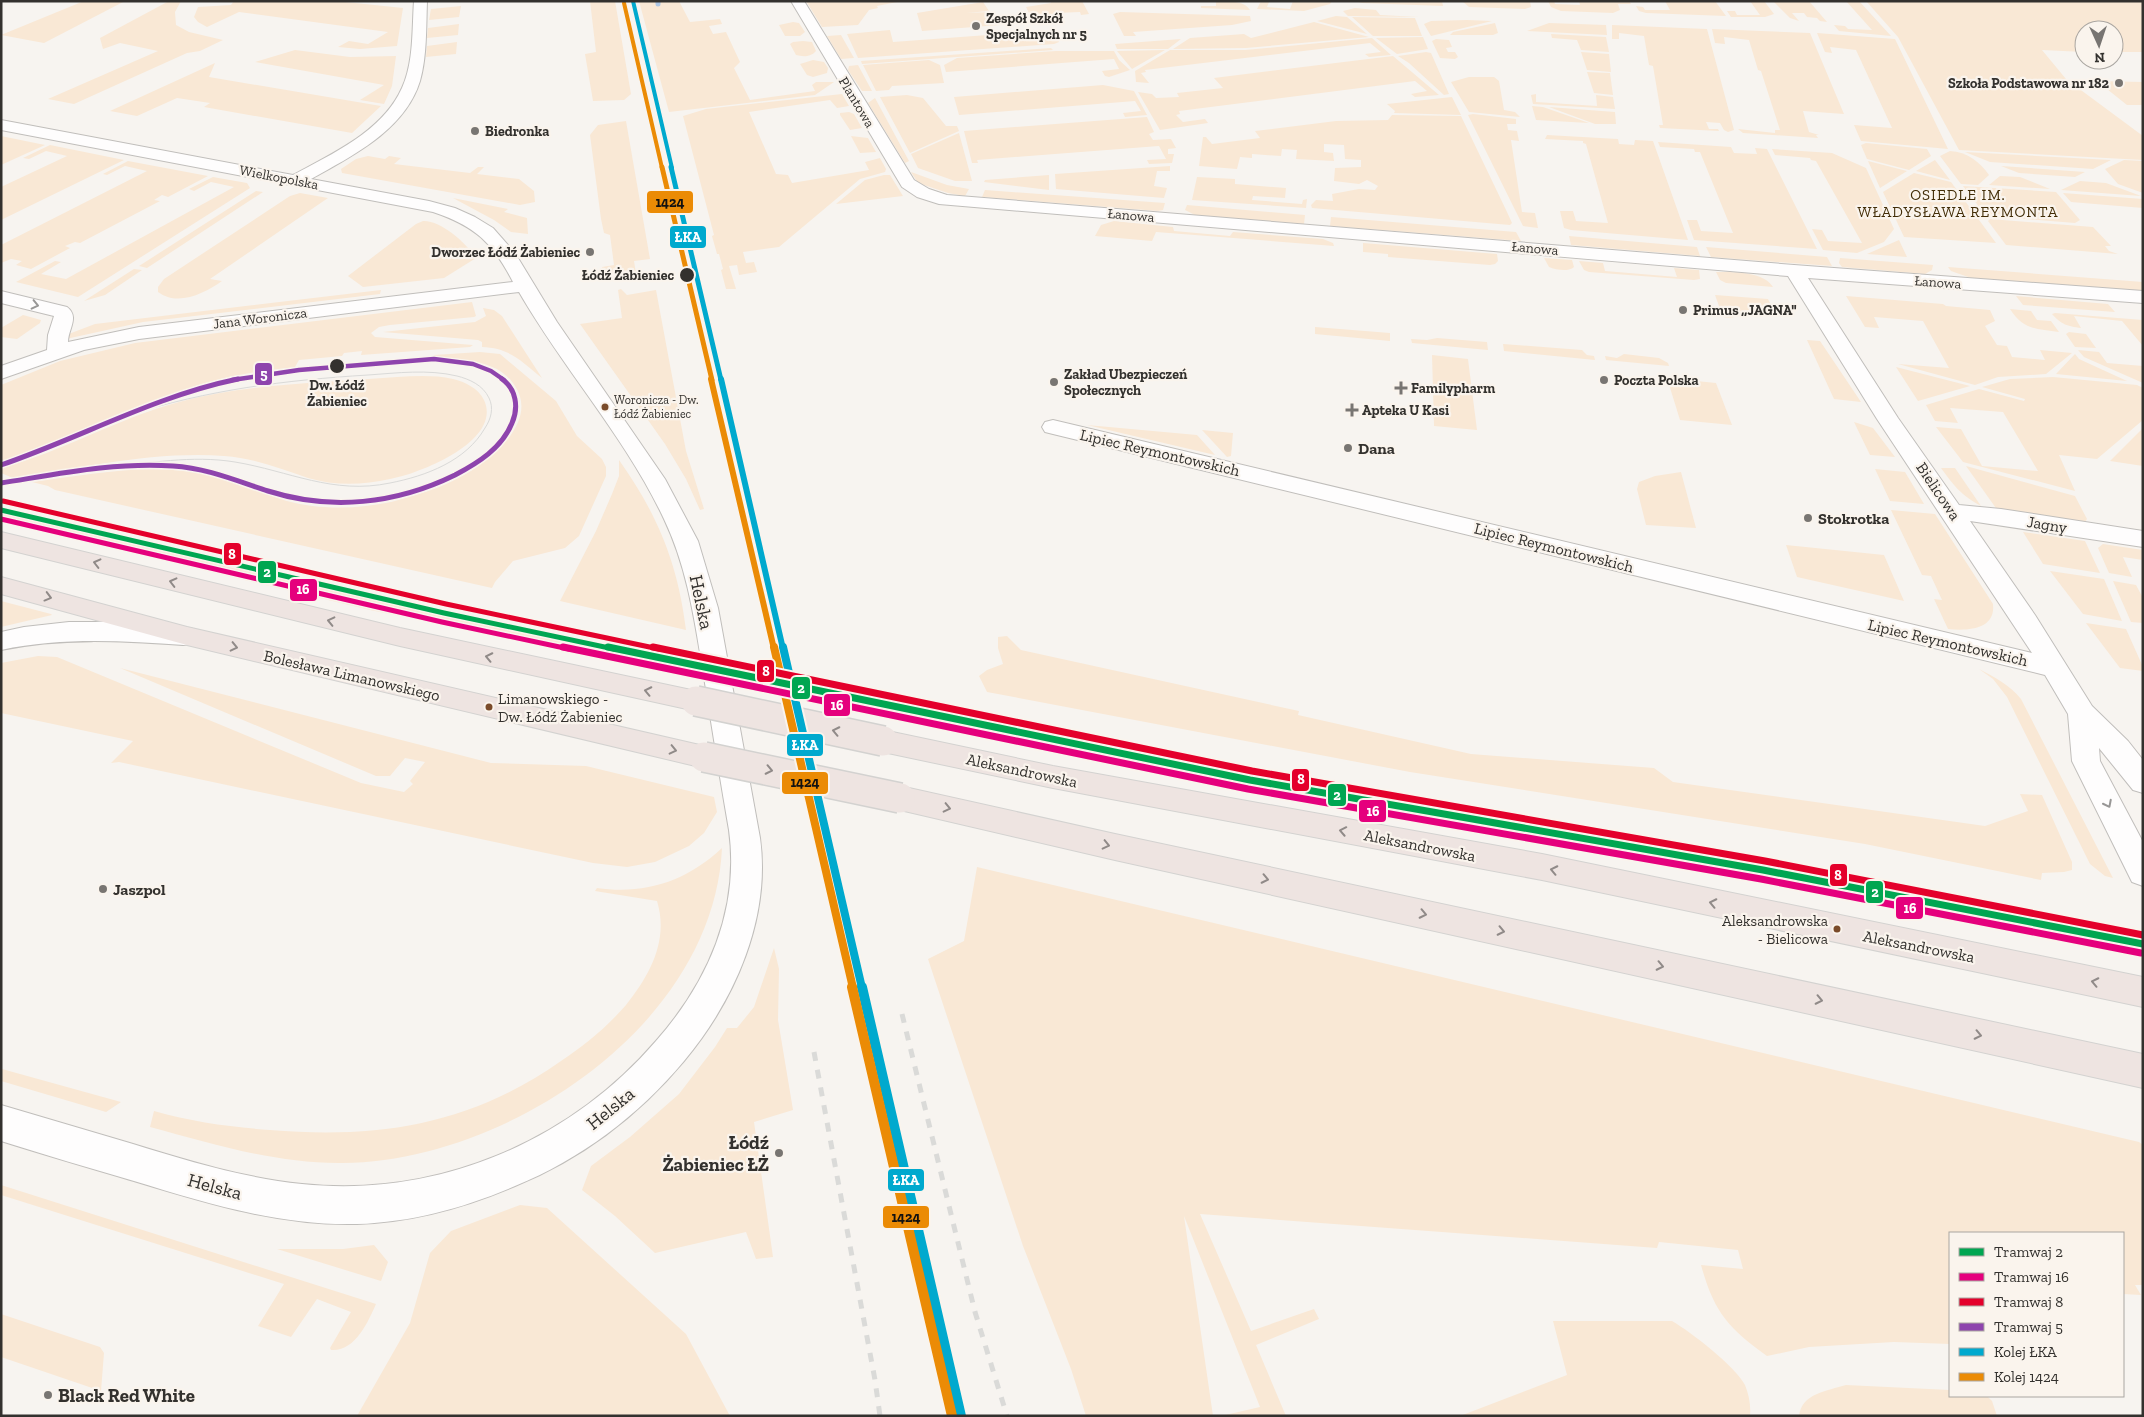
<svg xmlns="http://www.w3.org/2000/svg" width="2144" height="1417" viewBox="0 0 2144 1417" font-family="'Zilla Slab',serif">
  <rect width="100%" height="100%" fill="#f7f4f0"/>
  <!-- green -->
  <g fill="#f9e8d5">
    <path d="M84,1h41l-81,42 -43,-8z"/>
    <path d="M169,1h12l-6,11 1,13 13,7 34,8 -23,11 -13,2 -113,51 -26,-5 110,-48 -38,-8 -17,6 -3,-11z"/>
    <path d="M234,1h102l67,7 -6,38 -37,3 -22,-2 11,-6 19,3 20,-12 -149,-20 -32,15 -9,-5 -4,-5 4,-10 33,-2z"/>
    <path d="M590,1h25l16,93 -7,6 -31,1 -8,-47 11,-2z"/>
    <path d="M639,1h40l11,21 30,-3 2,5 -13,2 4,8 13,-2 14,30 -6,6 16,32 65,-9 -3,-6 4,-3h18l-19,13 -146,17z"/>
    <path d="M806,1h96l-25,5 1,2 -9,2 -11,15 -36,2z"/>
    <path d="M1050,1h32l7,13 -8,1 -1,-3 -24,1 1,3 -3,2 -22,1 -6,-12 25,-4z"/>
    <path d="M1216,1c11,0 28,-1 34,9l-49,-2v-2h15z"/>
    <path d="M1261,1l8,1 -2,5 23,2 3,-8h39l-2,3 -26,7 -47,-2z"/>
    <path d="M1355,1h87l1,5 -81,-3z"/>
    <path d="M1462,1h68l1,6 -6,2 -56,-2z"/>
    <path d="M1548,1h6l1,3 25,1 -1,-4h50l2,3h-13l2,6 -7,3 -52,-2 -10,-4z"/>
    <path d="M1665,1h50l11,15 -80,-3 -7,-2 -3,-5 7,1 2,3h25z"/>
    <path d="M1750,1h14l10,13 -9,3h-34l-4,-6h8l2,4h23z"/>
    <path d="M1773,1h36l18,21 -7,-1 -3,-3 -10,-1 -3,-4h-12l7,8 -9,-3z"/>
    <path d="M1846,1h13l32,35 -52,-5 -5,-6 11,1 3,3 24,1z"/>
    <path d="M1866,1h277v51h-29v-22h-30v22l-42,-2 24,29 77,57v24l-184,-10 -61,-113z"/>
    <path d="M983,2l6,9 -23,2 24,-1 10,13 -78,6 -5,-18z"/>
    <path d="M461,6l-2,11 -30,3 2,-11z"/>
    <path d="M1355,8l21,2 4,5 39,2 -71,-1 -5,-5z"/>
    <path d="M1120,12l130,4 1,5 -19,4 -99,7 3,4h-12l-11,-22z"/>
    <path d="M1336,16l11,1 20,17 -50,-13z"/>
    <path d="M1352,17l63,1 7,18h-49z"/>
    <path d="M1467,20l25,1 -61,15 -7,-12 7,-3z"/>
    <path d="M793,22l6,1 6,9 -5,4h-15l-6,-11z"/>
    <path d="M1314,22l55,15 -123,11 -73,1 17,-11 54,-4 7,4z"/>
    <path d="M1495,23l3,10 -5,2h-43l3,-3z"/>
    <path d="M1549,23l57,2 1,10 -80,-4z"/>
    <path d="M459,24l-1,11 -31,3 1,-10z"/>
    <path d="M1612,25l95,4 27,101 -6,2 -4,-2 -4,-7 -14,-1 3,7h9l1,2 -59,-3 -1,-3h4l-10,-59 -4,-1 -5,-29 -25,-3v6h-7z"/>
    <path d="M1712,29l98,4 34,81 -41,-3 6,21 10,3h-3l2,3 -75,-5 -5,-4 37,4v-3h5l-19,-59 -3,-1 -9,-30 -25,-3 1,7 -10,-1z"/>
    <path d="M890,30l3,12 162,-12 4,12 -5,2 -196,14 -11,-24z"/>
    <path d="M1817,33l78,6 53,110 -87,-8 -7,-16 38,3 -36,-78 -26,-3 2,6 -7,-1z"/>
    <path d="M1551,34l55,3 3,15 -28,-2 -4,-10 -25,-2z"/>
    <path d="M841,35l13,23 -13,1 -14,-23z"/>
    <path d="M1423,37l5,12 -31,5 -21,-16z"/>
    <path d="M1372,38l19,17 -22,2 -4,-3 16,-2 -11,-9 -225,27 1,2 -5,1 8,10 -13,-1 -1,-11 35,-21h75z"/>
    <path d="M1181,39l-13,10h-51l-2,-5z"/>
    <path d="M1436,39l13,1 3,7 -6,1 2,4h7l3,5 -3,2 -15,-1 -8,-17z"/>
    <path d="M803,41l9,1 4,9c-5,6 -13,6 -20,4l-6,-11 3,-2z"/>
    <path d="M457,42l-1,12 -30,3 1,-11z"/>
    <path d="M1051,48l2,2 -191,14 -1,-3z"/>
    <path d="M295,50l55,7 46,-1 -4,30 -8,18 -24,-4 24,-15 -129,-23z"/>
    <path d="M1165,50l-33,19 -15,-18z"/>
    <path d="M1056,51h58l5,9 11,10 -21,7 -4,-1 -3,-5 17,-2 -5,-10 -168,13 -2,-7 13,-7z"/>
    <path d="M1426,52l5,1 18,41 -5,1 -35,-32 -11,-7z"/>
    <path d="M1581,52l28,2 2,18 -24,-2z"/>
    <path d="M1393,56l46,39 -24,2 -4,-3 16,-3 -12,-10 -236,30 1,3 -4,1 7,7 22,-3 3,4 -48,7 -22,-38 14,2 4,4 23,-1 -2,-4 46,-5 -9,-10z"/>
    <path d="M813,60l11,2 4,6 -1,5 -14,4 -6,-2 -7,-11z"/>
    <path d="M929,60l11,5 4,18 -52,3 -3,4 -13,1 -13,-26z"/>
    <path d="M215,63l-6,14 172,29 -29,27 -148,-26 6,-4 -33,-5 -40,18 -27,-5z"/>
    <path d="M858,65l14,26h-10l-14,-21 1,-4z"/>
    <path d="M1587,72l23,1 3,22 -19,-2z"/>
    <path d="M1469,77h25l5,4 5,29 11,2 5,5 -51,-5 -18,-30z"/>
    <path d="M2097,81l46,1v23h-16z"/>
    <path d="M1103,85l31,6 13,24 -22,2 -2,-4 18,-2 -6,-10 -176,14 -5,-18z"/>
    <path d="M842,94l7,12 -12,2 -7,-8 -81,12 27,62 12,1 4,8 77,-13 -4,-8 15,-4 6,11 -1,3 -25,7 -81,68 -36,5 3,11 8,-1 3,10 -18,3 -2,-10 -8,1 7,23h-10l-5,-19 2,-1 -4,-15h-2l-5,-18 2,-1 -31,-119 23,-7z"/>
    <path d="M1536,94v8l61,4 -1,-11 17,2 2,12 -82,-5 -2,-9z"/>
    <path d="M907,95l16,3 23,28h11l2,5 -49,22 -30,-56z"/>
    <path d="M1452,97l9,18 -67,-2 1,-2 -8,-7z"/>
    <path d="M875,98l34,63 -4,2 -37,-60z"/>
    <path d="M1532,106l11,1 46,16 -53,-3z"/>
    <path d="M1549,107l66,5 1,12h-21z"/>
    <path d="M849,112l5,2 8,14 -12,2 -10,-15v-2z"/>
    <path d="M1473,114l43,5v5h-9l1,6 9,1 2,10 -8,-1 11,72 13,1 3,15 -15,-2 -55,-111z"/>
    <path d="M1392,115l69,1 46,96 5,11 -2,2 -198,-17 -1,-3 5,-5 17,1 -1,-7 27,-5 16,1 3,-4 -11,-6 -8,4 -25,-3 1,-13 26,-1v-7l-16,-1 -1,-14 -20,-1v8l9,1 1,8 -38,-2 1,-9 -15,-1 -1,7 -29,-2v4l-12,-1 -3,12 -38,-3 4,-29h3l6,7 48,-6 -5,-7 81,-10 52,-1z"/>
    <path d="M1147,117l7,15 -5,2 4,6 18,-1 5,9 -8,1v5h6l-2,9 -23,1 -2,-4 19,-1 -7,-13 -182,14 1,3h-6l-8,-32z"/>
    <path d="M626,121l24,138 -16,2 3,19h-5l-2,-10 -27,4 -1,-7 12,-2 -4,-30 -6,-2 -3,-14 -11,-84 8,-10z"/>
    <path d="M959,133l13,48h-17l-37,-13 -7,-14z"/>
    <path d="M1547,135l71,4 1,5 15,1 1,-5 18,1 35,99 -117,-10 -7,-2 -4,-17h13l3,10 32,2 -22,-79 -3,-1v-2l-38,-2z"/>
    <path d="M1,136l44,9 -44,20z"/>
    <path d="M851,136l17,2 8,14 -16,1z"/>
    <path d="M1658,142l73,5 3,6 23,1 -2,-6 12,1 50,100 -123,-9 -7,-20h10l4,11 32,2 -33,-81h-5l-1,-3 -34,-2z"/>
    <path d="M1866,143l61,6 4,7 -22,14 -42,-11 -6,-14z"/>
    <path d="M50,145l74,15 -123,60v-33l66,-31 -21,-5 -17,8 -6,-1z"/>
    <path d="M1772,149l60,4 34,15 28,61 -10,13 -27,11 -34,-3 -11,-21 10,1 6,11 34,2 -46,-82 -5,-1 -1,-2 -35,-3z"/>
    <path d="M1950,151c17,1 30,11 39,24l-11,10 -17,-1 -21,-28z"/>
    <path d="M1965,152l146,8 -18,9 -103,-7z"/>
    <path d="M368,156l17,3 4,-3 12,2 -7,6 76,9 8,-6h6l-7,7 42,5 15,12 1,11 -15,3 -178,-32 -1,-4 15,-10z"/>
    <path d="M1935,160l15,20 -34,-9z"/>
    <path d="M2124,160l19,1v32l-25,-9 -13,-15z"/>
    <path d="M128,161l80,15 -40,21 -6,-2 -8,5 6,1 -80,42 -5,-1 -10,4 5,2 -39,21 -15,-4 6,-4 -11,-2 -10,4v-18l146,-74 -22,-5 -18,9 -4,-1z"/>
    <path d="M1868,161l39,10 -27,17z"/>
    <path d="M1170,166v5h-13l-3,15 13,2 -3,10 -108,-9 -1,-15z"/>
    <path d="M2001,166l84,6 -10,5 -56,-4z"/>
    <path d="M911,172l36,13 22,4 -4,7 -17,-3 -30,-10z"/>
    <path d="M1914,173l37,9 45,61 -92,-6 -21,-45z"/>
    <path d="M884,175h6l13,21 -67,8 29,-24z"/>
    <path d="M1049,175v15l-65,-8 1,-2z"/>
    <path d="M2000,176l20,1 30,12 -61,-4z"/>
    <path d="M213,177l34,6 3,5 -172,109 -62,-15 39,-21 6,1 -20,12 25,5 168,-92 -23,-5 -17,9 -5,-2z"/>
    <path d="M1197,177l38,2v5l51,4 -1,10 -32,-2 -1,4 50,4 1,-4 4,-1 -1,9 -114,-8z"/>
    <path d="M2080,181l26,2 35,13 -80,-6z"/>
    <path d="M1963,186l93,6 24,28 -5,3 -89,-7z"/>
    <path d="M985,190l180,13 -2,7 -5,1 -176,-14z"/>
    <path d="M256,191l7,1 -116,76 -8,-2z"/>
    <path d="M300,193l28,5 -118,81 12,2c-17,12 -44,26 -64,11v-5l6,-8 126,-83z"/>
    <path d="M2063,193l80,6v9l-72,-6z"/>
    <path d="M453,198l55,11 -4,3 23,6 1,16 -17,-2 -17,-12z"/>
    <path d="M1187,205l118,10 -1,9 -109,-9 -10,-5z"/>
    <path d="M1331,217l185,15 5,9 -191,-15z"/>
    <path d="M1990,219l103,8 18,19h-6l4,5 9,3 -112,-9 -18,-24z"/>
    <path d="M423,221c18,-1 44,23 53,37l-32,20 -81,9 -15,-11 68,-52z"/>
    <path d="M1114,221l59,6 1,4 56,5 3,-4 90,7 10,4 1,3 -178,-14 -4,9 -57,-5 6,-11z"/>
    <path d="M1569,236l128,11 3,9 -129,-11z"/>
    <path d="M1899,240l8,17 -40,-3z"/>
    <path d="M1363,243l134,11 1,7 -3,3 -5,1 -102,-8v-3l-25,-2z"/>
    <path d="M1706,247l121,10 5,9 -121,-9z"/>
    <path d="M1544,258l28,2 2,7c-5,5 -18,3 -25,0z"/>
    <path d="M1840,258l93,7 -1,5 -7,4 -83,-7 -3,-4z"/>
    <path d="M1579,261l24,2 2,8 72,6 -3,-9 25,2 1,9 -6,1 -105,-8 -5,-2z"/>
    <path d="M1948,267l195,15v9l-172,-13 -20,-7z"/>
    <path d="M134,269l8,1 -37,25 -21,6z"/>
    <path d="M1716,272c17,0 47,-1 57,15l-47,-4 -6,-3z"/>
    <path d="M621,289l6,6 29,-5 30,161 18,58 -4,1 -14,-31 -21,-35 -85,-120 42,-6 -4,-28z"/>
    <path d="M381,290l-1,4 -237,28 -77,17v-4l29,-11z"/>
    <path d="M1715,295l53,4 5,10 -43,9 -7,-1z"/>
    <path d="M1846,296l97,8 3,2 44,4 5,11 -10,5 12,19 10,1 5,11 33,3 -5,-10 32,3 -26,21 -48,3 -23,8 -77,-21 51,4 -26,-47 -49,-4 5,11 -14,-1z"/>
    <path d="M2016,296l92,8 7,8 -92,-7z"/>
    <path d="M472,302l4,14 -2,1 -84,8 -11,2 -8,6 4,4 98,8 -3,2 -109,8 1,-4 -18,2 -2,3 -43,4 -4,7c-36,4 -71,9 -105,21 -64,21 -124,54 -189,73v-76l59,-24 75,-18z"/>
    <path d="M483,308l11,2 8,6 40,62c-21,-17 -32,-30 -60,-31v-5l-4,-2 -95,-8 92,-10 11,-6z"/>
    <path d="M2010,309l21,2 6,9 14,1 8,11c-22,-3 -36,-2 -49,-23z"/>
    <path d="M2055,313l88,7v26l-21,-25 -48,-5 7,12c-14,-2 -19,-3 -29,-14z"/>
    <path d="M23,315l18,5 -1,3 -23,16 -16,-2v-9z"/>
    <path d="M1315,327l75,6v8l-75,-7z"/>
    <path d="M2069,332l17,2 10,14 -21,-1 -9,-13z"/>
    <path d="M1437,338l50,4 1,8 -76,-7 -1,-4 16,1z"/>
    <path d="M1807,340l13,1 41,61 -27,-3z"/>
    <path d="M1503,344l79,6 5,5 7,1 1,4 -91,-9z"/>
    <path d="M2078,350l21,2 8,11 36,3v17l-59,-26z"/>
    <path d="M480,352l20,2 56,47 21,35 25,23 4,8v9l-27,60 -14,12 -52,13 -18,21 -3,6 -437,-98 -7,-4 -16,-4c53,-7 108,-18 161,-10 33,4 63,20 94,29 33,9 71,8 104,1 32,-8 65,-19 90,-38 23,-17 54,-48 34,-78 -5,-8 -14,-16 -23,-19 -18,-8 -39,-9 -59,-10l1,-2z"/>
    <path d="M1624,354l35,4 9,5 1,3 -63,-6 -1,-4 12,2z"/>
    <path d="M2075,354l4,5 48,22 -71,-7z"/>
    <path d="M1432,355l36,4 9,71 -43,-4z"/>
    <path d="M1896,367l74,19 -52,15z"/>
    <path d="M397,377c19,-1 38,-2 56,2 12,3 25,9 31,21 19,41 -65,74 -94,79 -27,6 -55,7 -82,-1 -28,-9 -54,-20 -84,-22 -70,-5 -142,12 -211,22l-12,-5v-5c61,-16 117,-50 178,-66 70,-19 145,-19 218,-25z"/>
    <path d="M2053,377l84,8 6,3v32l-46,39 -38,-4 16,36 -112,-29 -27,-35 25,2 21,37 56,5 -35,-59 -53,-4 8,15 -23,-2 -9,-16 53,-16 45,12 1,-2 -43,-12 28,-8z"/>
    <path d="M1667,378l49,5 16,42 -52,-5z"/>
    <path d="M1854,422l19,6 22,29 -25,-2z"/>
    <path d="M1087,425l110,10 18,20z"/>
    <path d="M2143,428v38l-33,-5z"/>
    <path d="M1202,430l31,3 -2,23 -4,1z"/>
    <path d="M619,460c39,55 59,104 67,170l-126,-29 36,-70 16,-37 7,-18z"/>
    <path d="M1966,466l109,30 12,23 -3,5 -86,-13z"/>
    <path d="M1941,468h14l26,38c-20,-11 -27,-20 -40,-38z"/>
    <path d="M1875,469l30,3 19,32 -34,-3z"/>
    <path d="M1681,472l15,56 -50,-3 -9,-36 2,-7 16,-6z"/>
    <path d="M1891,510l44,4 58,90c3,26 -26,27 -45,25l-14,-30 8,1 -11,-24 -9,-1z"/>
    <path d="M1,513l377,88 253,54 -2,3 57,12 2,5 -318,-65 -369,-88z"/>
    <path d="M2023,532l62,9 15,32 -57,-9z"/>
    <path d="M2103,544l40,6v10l-20,-3 9,20 -23,-4 -11,-25z"/>
    <path d="M1786,545l98,10 20,46 -107,-24z"/>
    <path d="M2050,571l54,8 18,42 -39,-7z"/>
    <path d="M2113,581l23,4 7,13v25l-12,-1z"/>
    <path d="M1,601l50,13 1,1 -51,12z"/>
    <path d="M2086,623l40,6 17,38v4l-23,-3z"/>
    <path d="M1007,636l14,14 278,61 -1,4 173,39 183,14 19,14 312,44 43,-15 -8,-17 22,1 30,67v8l-8,2 -22,1 -1,7 -176,-36 -455,-72 -423,-80 -8,-16 8,-6 16,-6 -5,-16v-11z"/>
    <path d="M38,656l19,1 304,126 43,9 9,-8 -3,-3 15,-19 -20,-4 -15,18h-14l-256,-108 371,95 95,3 128,31 3,15 -13,21 -15,13 -34,16 -28,5 -34,-4 -474,-101 -8,1 22,-22 -132,-28v-50z"/>
    <path d="M1979,669c15,8 31,16 42,30l92,179 -8,-2 -15,-12 -83,-167 -14,-18z"/>
    <path d="M722,848c-8,177 -214,313 -379,315 -66,1 -130,-19 -193,-36l4,-16c39,11 76,16 116,19 108,9 200,-5 291,-69 24,-16 46,-34 65,-56 24,-30 43,-65 31,-104l-62,-10 2,-3c48,7 90,-7 125,-40z"/>
    <path d="M977,867l1162,275 4,3v140h-8l6,10 -18,-1v-61h-173v111l-56,-2 -85,5 -42,9c-39,-28 -53,-44 -66,-91l42,4 -5,-19 -79,-8 -2,6 -457,-34 51,117 63,-22 5,10 -63,26 30,71h-65l39,-9 -76,-191 29,200h-127l-15,-47 -48,-123 -95,-287 36,-18z"/>
    <path d="M774,948l5,21 -1,51 15,90 -39,12 19,135 -17,2 -10,-27 -91,21 -40,-37 -33,-26 9,-24 39,-29 49,-43 36,-47 12,-19h10l17,-21z"/>
    <path d="M2,1069l119,33 -15,10 -105,-31z"/>
    <path d="M1,1185l375,119c-8,18 -21,48 -45,46l-1,-2 21,-36 -34,-13 -26,38 -33,-11 26,-42 -283,-89z"/>
    <path d="M520,1205l27,3 139,126 44,82h-373l53,-93 20,-70 21,-22z"/>
    <path d="M374,1245l14,17 -7,19 -104,-32h66z"/>
    <path d="M1,1314l99,33 4,6 -3,38 -100,-34z"/>
    <path d="M1553,1321h119c19,11 63,45 73,64 4,10 6,20 5,31h-290l107,-41z"/>
    <path d="M1846,1385l104,5v6h37l5,5 5,15h-198c3,-23 28,-25 47,-31z"/>
  </g>
  <g fill="none" stroke-linecap="round" stroke-linejoin="round">
    <!-- stream -->
    <path stroke="#adc6e4" stroke-width="5" d="M658,1v3"/>
    <defs>
      <g id="minor">
        <path d="M414,1h13c-1,27 0,55 -7,80 -15,49 -68,75 -109,98l118,22 26,7 20,9 18,11 22,25 42,69 108,157 33,62 20,67 42,230c11,80 -25,162 -76,223 -46,55 -103,98 -169,125 -51,22 -103,36 -158,38 -77,2 -151,-21 -223,-43 -44,-13 -89,-26 -133,-40v-36c44,13 88,26 132,39 55,17 111,34 169,40 134,14 266,-41 354,-143 52,-59 84,-131 73,-211 -9,-51 -17,-102 -25,-153 -9,-54 -16,-108 -40,-158 -38,-81 -100,-149 -145,-227l-380,47 -55,11 -83,29v-13l46,-16 1,-15 6,-19 -53,-13v-12l66,16c13,10 1,22 1,35l71,-15 374,-45c-20,-39 -38,-56 -80,-70l-432,-82v-10l292,55c39,-21 90,-44 109,-87 12,-26 10,-59 12,-87z"/>
        <path d="M791,1h13l110,179 15,9 18,6 847,70 349,26v12l-335,-25 90,140 61,87 42,4 142,22v16l-173,-26 65,94 57,91 36,35 15,19v33l-10,-3 -34,-42 1,13 43,81v44l-11,-4 -60,-121 -4,-47 -23,-39 -992,-241 -8,-2 -3,-5 3,-5 8,-2 979,233 -155,-234 -89,-143 -849,-72 -22,-7 -15,-10z"/>
        <path d="M69,622h46l69,5 9,2 4,7 -4,7 -9,2c-62,-4 -122,-8 -183,5v-18l23,-5z"/>
      </g>
      <g id="major">
        <path d="M1,532l399,96 296,63 10,3 4,7 -4,7 -10,3 -296,-65 -399,-98z"/>
        <path d="M1,577l186,50 517,119 10,3 4,8 -4,8 -10,3 -517,-123 -186,-51z"/>
        <path d="M883,730l170,36 489,88 601,123v30l-601,-127 -489,-92 -170,-36 -10,-3 -4,-8 4,-8z"/>
        <path d="M900,786l215,48 1028,220v34l-1028,-228 -215,-50 -10,-4 -5,-8 5,-8z"/>
      </g>
    </defs>
    <!-- minor casing -->
    <use href="#minor" stroke="#c0bebb" stroke-width="2"/>
    <!-- major casing -->
    <use href="#major" stroke="#d3d2d0" stroke-width="2"/>
    <!-- minor -->
    <use href="#minor" fill="#fefdfd" fill-rule="evenodd"/>
    <!-- major -->
    <use href="#major" fill="#eee4e1" fill-rule="evenodd"/>
    <!-- tram -->
    <path stroke="#dadad8" stroke-width="1" d="M106,468c43,-5 86,-13 129,-6 54,9 98,33 155,21 36,-7 76,-22 95,-55 6,-9 9,-20 4,-30 -6,-13 -20,-19 -32,-22 -29,-7 -60,-3 -89,-1 -82,5 -161,15 -239,40"/>
    <!-- rail -->
    <g stroke="#dadad8" stroke-width="5" stroke-dasharray="9 9" stroke-linecap="butt">
      <path d="M902,1014l73,298 32,104"/>
      <path d="M814,1052l61,328 5,36"/>
    </g>
    <defs>
      <g id="major-bridge">
        <path d="M696,701l187,40"/>
        <path d="M704,757l196,41"/>
      </g>
    </defs>
    <!-- major-bridge casing -->
    <use href="#major-bridge" stroke="#d3d2d0" stroke-width="32" stroke-linecap="butt"/>
    <!-- major-bridge -->
    <use href="#major-bridge" stroke="#eee4e1" stroke-width="29"/>
    <defs>
      <path id="rail-1-far4" d="M633,1l39,167"/>
      <path id="rail-1-far3" d="M671,167l50,213"/>
      <path id="rail-1-far2" d="M721,379l62,270"/>
      <path id="rail-1-far1" d="M783,647l79,341"/>
      <path id="rail-1" d="M862,987l99,429"/>
      <path id="rail-2-far4" d="M624,3l38,165"/>
      <path id="rail-2-far3" d="M662,167l50,213"/>
      <path id="rail-2-far2" d="M711,379l63,270"/>
      <path id="rail-2-far1" d="M774,647l79,341"/>
      <path id="rail-2" d="M852,987l100,429"/>
    </defs>
    <!-- rail-1-far4 casing -->
    <use href="#rail-1-far4" stroke="#faf4ed" stroke-width="5.5"/>
    <!-- rail-1-far3 casing -->
    <use href="#rail-1-far3" stroke="#faf4ed" stroke-width="8"/>
    <!-- rail-1-far2 casing -->
    <use href="#rail-1-far2" stroke="#faf4ed" stroke-width="9"/>
    <!-- rail-1-far1 casing -->
    <use href="#rail-1-far1" stroke="#faf4ed" stroke-width="12"/>
    <!-- rail-1 casing -->
    <use href="#rail-1" stroke="#faf4ed" stroke-width="14"/>
    <!-- rail-2-far4 casing -->
    <use href="#rail-2-far4" stroke="#faf4ed" stroke-width="5.5"/>
    <!-- rail-2-far3 casing -->
    <use href="#rail-2-far3" stroke="#faf4ed" stroke-width="8"/>
    <!-- rail-2-far2 casing -->
    <use href="#rail-2-far2" stroke="#faf4ed" stroke-width="9"/>
    <!-- rail-2-far1 casing -->
    <use href="#rail-2-far1" stroke="#faf4ed" stroke-width="12"/>
    <!-- rail-2 casing -->
    <use href="#rail-2" stroke="#faf4ed" stroke-width="14"/>
    <!-- rail-1-far4 -->
    <use href="#rail-1-far4" stroke="#00a9ce" stroke-width="4"/>
    <!-- rail-1-far3 -->
    <use href="#rail-1-far3" stroke="#00a9ce" stroke-width="5"/>
    <!-- rail-1-far2 -->
    <use href="#rail-1-far2" stroke="#00a9ce" stroke-width="6"/>
    <!-- rail-1-far1 -->
    <use href="#rail-1-far1" stroke="#00a9ce" stroke-width="8"/>
    <!-- rail-1 -->
    <use href="#rail-1" stroke="#00a9ce" stroke-width="10"/>
    <!-- rail-2-far4 -->
    <use href="#rail-2-far4" stroke="#eb8b05" stroke-width="4"/>
    <!-- rail-2-far3 -->
    <use href="#rail-2-far3" stroke="#eb8b05" stroke-width="5"/>
    <!-- rail-2-far2 -->
    <use href="#rail-2-far2" stroke="#eb8b05" stroke-width="6"/>
    <!-- rail-2-far1 -->
    <use href="#rail-2-far1" stroke="#eb8b05" stroke-width="8"/>
    <!-- rail-2 -->
    <use href="#rail-2" stroke="#eb8b05" stroke-width="10"/>
    <defs>
      <path id="tram-1-far1" d="M1,510l443,103 170,36"/>
      <path id="tram-1" d="M608,647l642,133 513,90 380,74"/>
      <path id="tram-2-far1" d="M1,519l441,103 127,27"/>
      <path id="tram-2" d="M563,647l685,142 513,90 380,74"/>
      <path id="tram-3-far1" d="M3,501l443,103 213,45"/>
      <path id="tram-3" d="M653,647l599,124 513,90 378,74"/>
      <path id="tram-4-far1" d="M232,380l67,-10 135,-11 39,5 18,7 13,9"/>
      <g id="tram-4">
        <path d="M1,465c79,-27 154,-69 237,-86"/>
        <path d="M1,483c57,-9 114,-21 172,-17 34,2 64,15 95,25 63,20 128,13 187,-16 23,-12 47,-27 57,-52 7,-16 4,-34 -10,-44"/>
      </g>
    </defs>
    <!-- tram-1-far1 casing -->
    <use href="#tram-1-far1" stroke="#faf4ed" stroke-width="8"/>
    <!-- tram-1 casing -->
    <use href="#tram-1" stroke="#faf4ed" stroke-width="11"/>
    <!-- tram-2-far1 casing -->
    <use href="#tram-2-far1" stroke="#faf4ed" stroke-width="8"/>
    <!-- tram-2 casing -->
    <use href="#tram-2" stroke="#faf4ed" stroke-width="11"/>
    <!-- tram-3-far1 casing -->
    <use href="#tram-3-far1" stroke="#faf4ed" stroke-width="8"/>
    <!-- tram-3 casing -->
    <use href="#tram-3" stroke="#faf4ed" stroke-width="11"/>
    <!-- tram-4-far1 casing -->
    <use href="#tram-4-far1" stroke="#faf4ed" stroke-width="7"/>
    <!-- tram-4 casing -->
    <use href="#tram-4" stroke="#faf4ed" stroke-width="8"/>
    <!-- tram-1-far1 -->
    <use href="#tram-1-far1" stroke="#00a651" stroke-width="5"/>
    <!-- tram-1 -->
    <use href="#tram-1" stroke="#00a651" stroke-width="7"/>
    <!-- tram-2-far1 -->
    <use href="#tram-2-far1" stroke="#e5007d" stroke-width="5"/>
    <!-- tram-2 -->
    <use href="#tram-2" stroke="#e5007d" stroke-width="7"/>
    <!-- tram-3-far1 -->
    <use href="#tram-3-far1" stroke="#e4002b" stroke-width="5"/>
    <!-- tram-3 -->
    <use href="#tram-3" stroke="#e4002b" stroke-width="7"/>
    <!-- tram-4-far1 -->
    <use href="#tram-4-far1" stroke="#8e44ad" stroke-width="4.5"/>
    <!-- tram-4 -->
    <use href="#tram-4" stroke="#8e44ad" stroke-width="5"/>
  </g>
  <!-- one-way arrows -->
  <defs><path id="oneway-chevron" d="M-2-3.5L2.5 0L-2 3.5" fill="none" stroke-width="1.6" stroke-linecap="round" stroke-linejoin="round" transform="scale(1.25)"/></defs>
  <g stroke="#989796">
    <use href="#oneway-chevron" transform="translate(35 305) rotate(13)"/>
    <use href="#oneway-chevron" transform="translate(2108 804) rotate(63)"/>
  </g>
  <g stroke="#908a88">
    <use href="#oneway-chevron" transform="translate(97 563) rotate(-166)"/>
    <use href="#oneway-chevron" transform="translate(173 582) rotate(-166)"/>
    <use href="#oneway-chevron" transform="translate(48 597) rotate(15)"/>
    <use href="#oneway-chevron" transform="translate(331 621) rotate(-167)"/>
    <use href="#oneway-chevron" transform="translate(234 647) rotate(13)"/>
    <use href="#oneway-chevron" transform="translate(489 657) rotate(-168)"/>
    <use href="#oneway-chevron" transform="translate(648 691) rotate(-168)"/>
    <use href="#oneway-chevron" transform="translate(836 731) rotate(-168)"/>
    <use href="#oneway-chevron" transform="translate(673 750) rotate(13)"/>
    <use href="#oneway-chevron" transform="translate(769 770) rotate(12)"/>
    <use href="#oneway-chevron" transform="translate(947 808) rotate(13)"/>
    <use href="#oneway-chevron" transform="translate(1343 831) rotate(-169)"/>
    <use href="#oneway-chevron" transform="translate(1106 845) rotate(13)"/>
    <use href="#oneway-chevron" transform="translate(1554 870) rotate(-168)"/>
    <use href="#oneway-chevron" transform="translate(1265 879) rotate(12)"/>
    <use href="#oneway-chevron" transform="translate(1713 903) rotate(-168)"/>
    <use href="#oneway-chevron" transform="translate(1423 914) rotate(12)"/>
    <use href="#oneway-chevron" transform="translate(1501 931) rotate(12)"/>
    <use href="#oneway-chevron" transform="translate(1660 966) rotate(12)"/>
    <use href="#oneway-chevron" transform="translate(2095 982) rotate(-168)"/>
    <use href="#oneway-chevron" transform="translate(1819 1000) rotate(12)"/>
    <use href="#oneway-chevron" transform="translate(1978 1035) rotate(12)"/>
  </g>
  <!-- markers -->
  <g fill="#787572" stroke="#faf4ed" stroke-width="2">
    <circle cx="976" cy="26" r="5"/>
    <circle cx="2119" cy="83" r="5"/>
    <circle cx="475" cy="131" r="5"/>
    <circle cx="590" cy="252" r="5"/>
    <circle cx="1683" cy="310" r="5"/>
    <circle cx="1604" cy="380" r="5"/>
    <circle cx="1054" cy="382" r="5"/>
    <path d="M1398.5 380.5h5v5h5v5h-5v5h-5v-5h-5v-5h5z"/>
    <path d="M1349.5 402.5h5v5h5v5h-5v5h-5v-5h-5v-5h5z"/>
    <circle cx="1348" cy="448" r="5"/>
    <circle cx="1808" cy="518" r="5"/>
    <circle cx="103" cy="889" r="5"/>
    <circle cx="779" cy="1153" r="5"/>
    <circle cx="48" cy="1395" r="5"/>
  </g>
  <g fill="#33312e" stroke="#faf4ed" stroke-width="2">
    <circle cx="687" cy="275" r="8"/>
    <circle cx="337" cy="366" r="8"/>
  </g>
  <g fill="#7a4b2a" stroke="#faf4ed" stroke-width="2">
    <circle cx="605" cy="407" r="4.5"/>
    <circle cx="489" cy="707" r="4.5"/>
    <circle cx="1837" cy="929" r="4.5"/>
  </g>
  <g text-anchor="middle" stroke-width="4.5" stroke-linejoin="round" paint-order="stroke">
    <!-- far-bus labels -->
    <g font-size="12" fill="#33312e" stroke="#faf4ed" text-anchor="start">
      <text x="614" y="404">Woronicza - Dw.<tspan x="614" dy="14">Łódź Żabieniec</tspan></text>
    </g>
    <!-- far-poi labels -->
    <g font-size="14" font-weight="bold" fill="#33312e" stroke="#faf4ed" text-anchor="start">
      <text x="986" y="23">Zespół Szkół<tspan x="986" dy="16">Specjalnych nr 5</tspan></text>
      <text x="2109" y="88" text-anchor="end">Szkoła Podstawowa nr 182</text>
      <text x="485" y="136">Biedronka</text>
      <text x="580" y="257" text-anchor="end">Dworzec Łódź Żabieniec</text>
      <text x="1693" y="315">Primus ,,JAGNA"</text>
      <text x="1064" y="379">Zakład Ubezpieczeń<tspan x="1064" dy="16">Społecznych</tspan></text>
      <text x="1614" y="385">Poczta Polska</text>
      <text x="1411" y="393">Familypharm</text>
      <text x="1362" y="415">Apteka U Kasi</text>
    </g>
    <!-- far-street labels -->
    <g font-size="14" fill="#33312e" stroke="#faf4ed">
      <text transform="translate(857 102) rotate(59)" y="5">Plantowa</text>
      <text transform="translate(279 177) rotate(11)" y="5">Wielkopolska</text>
      <text transform="translate(1131 215) rotate(5)" y="5">Łanowa</text>
      <text transform="translate(1535 248) rotate(5)" y="5">Łanowa</text>
      <text transform="translate(1938 282) rotate(4)" y="5">Łanowa</text>
      <text transform="translate(260 318) rotate(-7)" y="5">Jana Woronicza</text>
    </g>
    <!-- far-stop labels -->
    <g font-size="14" font-weight="bold" fill="#33312e" stroke="#faf4ed" text-anchor="end">
      <text x="674" y="280">Łódź Żabieniec</text>
      <text x="337" y="390" text-anchor="middle">Dw. Łódź<tspan x="337" dy="16">Żabieniec</tspan></text>
    </g>
    <!-- far-neighbourhood labels -->
    <g font-size="15" letter-spacing="1" fill="#422d07" stroke="#faf4ed">
      <text x="1958" y="200">OSIEDLE IM.<tspan x="1958" dy="17">WŁADYSŁAWA REYMONTA</tspan></text>
    </g>
    <!-- bus labels -->
    <g font-size="15" fill="#33312e" stroke="#faf4ed" text-anchor="start">
      <text x="498" y="704">Limanowskiego -<tspan x="498" dy="18">Dw. Łódź Żabieniec</tspan></text>
      <text x="1828" y="926" text-anchor="end">Aleksandrowska<tspan x="1828" dy="18">- Bielicowa</tspan></text>
    </g>
    <!-- poi labels -->
    <g font-size="16" font-weight="bold" fill="#33312e" stroke="#faf4ed" text-anchor="start">
      <text x="1358" y="454">Dana</text>
      <text x="1818" y="524">Stokrotka</text>
      <text x="113" y="895">Jaszpol</text>
    </g>
    <!-- street labels -->
    <g font-size="16" fill="#33312e" stroke="#faf4ed">
      <text transform="translate(1160 452) rotate(13)" y="6">Lipiec Reymontowskich</text>
      <text transform="translate(1939 491) rotate(56)" y="6">Bielicowa</text>
      <text transform="translate(2047 524) rotate(9)" y="6">Jagny</text>
      <text transform="translate(1554 547) rotate(14)" y="6">Lipiec Reymontowskich</text>
      <text transform="translate(1948 642) rotate(13)" y="6">Lipiec Reymontowskich</text>
      <text transform="translate(352 675) rotate(13)" y="6">Bolesława Limanowskiego</text>
      <text transform="translate(1022 770) rotate(12)" y="6">Aleksandrowska</text>
      <text transform="translate(1420 845) rotate(11)" y="6">Aleksandrowska</text>
      <text transform="translate(1919 946) rotate(11)" y="6">Aleksandrowska</text>
    </g>
    <!-- near-street labels -->
    <g font-size="19" fill="#33312e" stroke="#faf4ed">
      <text transform="translate(702 602) rotate(78)" y="7">Helska</text>
      <text transform="translate(610 1108) rotate(-39)" y="7">Helska</text>
      <text transform="translate(215 1186) rotate(15)" y="7">Helska</text>
    </g>
    <!-- near-poi labels -->
    <g font-size="19" font-weight="bold" fill="#33312e" stroke="#faf4ed" text-anchor="end">
      <text x="769" y="1149">Łódź<tspan x="769" dy="22">Żabieniec ŁŻ</tspan></text>
      <text x="58" y="1402" text-anchor="start">Black Red White</text>
    </g>
  </g>
  <g stroke="#faf4ed" stroke-width="2">
    <rect x="646" y="190" width="48" height="24" rx="5" fill="#eb8b05"/>
    <rect x="669" y="225" width="38" height="24" rx="5" fill="#00a9ce"/>
    <rect x="254" y="362" width="19" height="24" rx="5" fill="#8e44ad"/>
    <rect x="223" y="542" width="19" height="24" rx="5" fill="#e4002b"/>
    <rect x="257" y="560" width="20" height="24" rx="5" fill="#00a651"/>
    <rect x="289" y="578" width="29" height="24" rx="5" fill="#e5007d"/>
    <rect x="756" y="659" width="19" height="24" rx="5" fill="#e4002b"/>
    <rect x="791" y="676" width="20" height="24" rx="5" fill="#00a651"/>
    <rect x="823" y="693" width="28" height="24" rx="5" fill="#e5007d"/>
    <rect x="786" y="733" width="38" height="24" rx="5" fill="#00a9ce"/>
    <rect x="1291" y="768" width="19" height="24" rx="5" fill="#e4002b"/>
    <rect x="781" y="771" width="48" height="24" rx="5" fill="#eb8b05"/>
    <rect x="1327" y="783" width="20" height="24" rx="5" fill="#00a651"/>
    <rect x="1358" y="799" width="29" height="24" rx="5" fill="#e5007d"/>
    <rect x="1829" y="863" width="19" height="24" rx="5" fill="#e4002b"/>
    <rect x="1865" y="880" width="19" height="24" rx="5" fill="#00a651"/>
    <rect x="1895" y="896" width="29" height="24" rx="5" fill="#e5007d"/>
    <rect x="887" y="1168" width="38" height="24" rx="5" fill="#00a9ce"/>
    <rect x="882" y="1205" width="48" height="24" rx="5" fill="#eb8b05"/>
  </g>
  <g font-size="14" text-anchor="middle" font-weight="bold" fill="#fff">
    <text x="688" y="242">ŁKA</text>
    <text x="264" y="379">5</text>
    <text x="232" y="559">8</text>
    <text x="267" y="577">2</text>
    <text x="303" y="594">16</text>
    <text x="766" y="676">8</text>
    <text x="801" y="693">2</text>
    <text x="837" y="710">16</text>
    <text x="805" y="750">ŁKA</text>
    <text x="1301" y="784">8</text>
    <text x="1337" y="800">2</text>
    <text x="1373" y="816">16</text>
    <text x="1838" y="880">8</text>
    <text x="1875" y="897">2</text>
    <text x="1910" y="913">16</text>
    <text x="906" y="1185">ŁKA</text>
  </g>
  <g font-size="14" text-anchor="middle" font-weight="bold" fill="#111">
    <text x="670" y="207">1424</text>
    <text x="805" y="787">1424</text>
    <text x="906" y="1222">1424</text>
  </g>
  <!-- border -->
  <rect width="2144" height="1417" fill="none" stroke="#33312e" stroke-width="5"/>
  <!-- legend -->
  <rect x="1949" y="1232" width="175" height="165" fill="#faf4ed" stroke="#aaa6a1"/>
  <rect x="1959" y="1248" width="25" height="8" fill="#00a651" stroke="#aaa6a1"/>
  <text x="1994" y="1257" font-size="15" fill="#33312e">Tramwaj 2</text>
  <rect x="1959" y="1273" width="25" height="8" fill="#e5007d" stroke="#aaa6a1"/>
  <text x="1994" y="1282" font-size="15" fill="#33312e">Tramwaj 16</text>
  <rect x="1959" y="1298" width="25" height="8" fill="#e4002b" stroke="#aaa6a1"/>
  <text x="1994" y="1307" font-size="15" fill="#33312e">Tramwaj 8</text>
  <rect x="1959" y="1323" width="25" height="8" fill="#8e44ad" stroke="#aaa6a1"/>
  <text x="1994" y="1332" font-size="15" fill="#33312e">Tramwaj 5</text>
  <rect x="1959" y="1348" width="25" height="8" fill="#00a9ce" stroke="#aaa6a1"/>
  <text x="1994" y="1357" font-size="15" fill="#33312e">Kolej ŁKA</text>
  <rect x="1959" y="1373" width="25" height="8" fill="#eb8b05" stroke="#aaa6a1"/>
  <text x="1994" y="1382" font-size="15" fill="#33312e">Kolej 1424</text>
  <!-- north arrow -->
  <g transform="translate(2099 45) rotate(177)"><circle r="24" fill="#faf4ed" stroke="#aaa6a1"/>
  <path d="M0-4L9 19L0 12L-9 19Z" fill="#787572"/>
  <text y="-8" font-size="14" font-weight="bold" text-anchor="middle" fill="#33312e">N</text>
  </g>
</svg>
